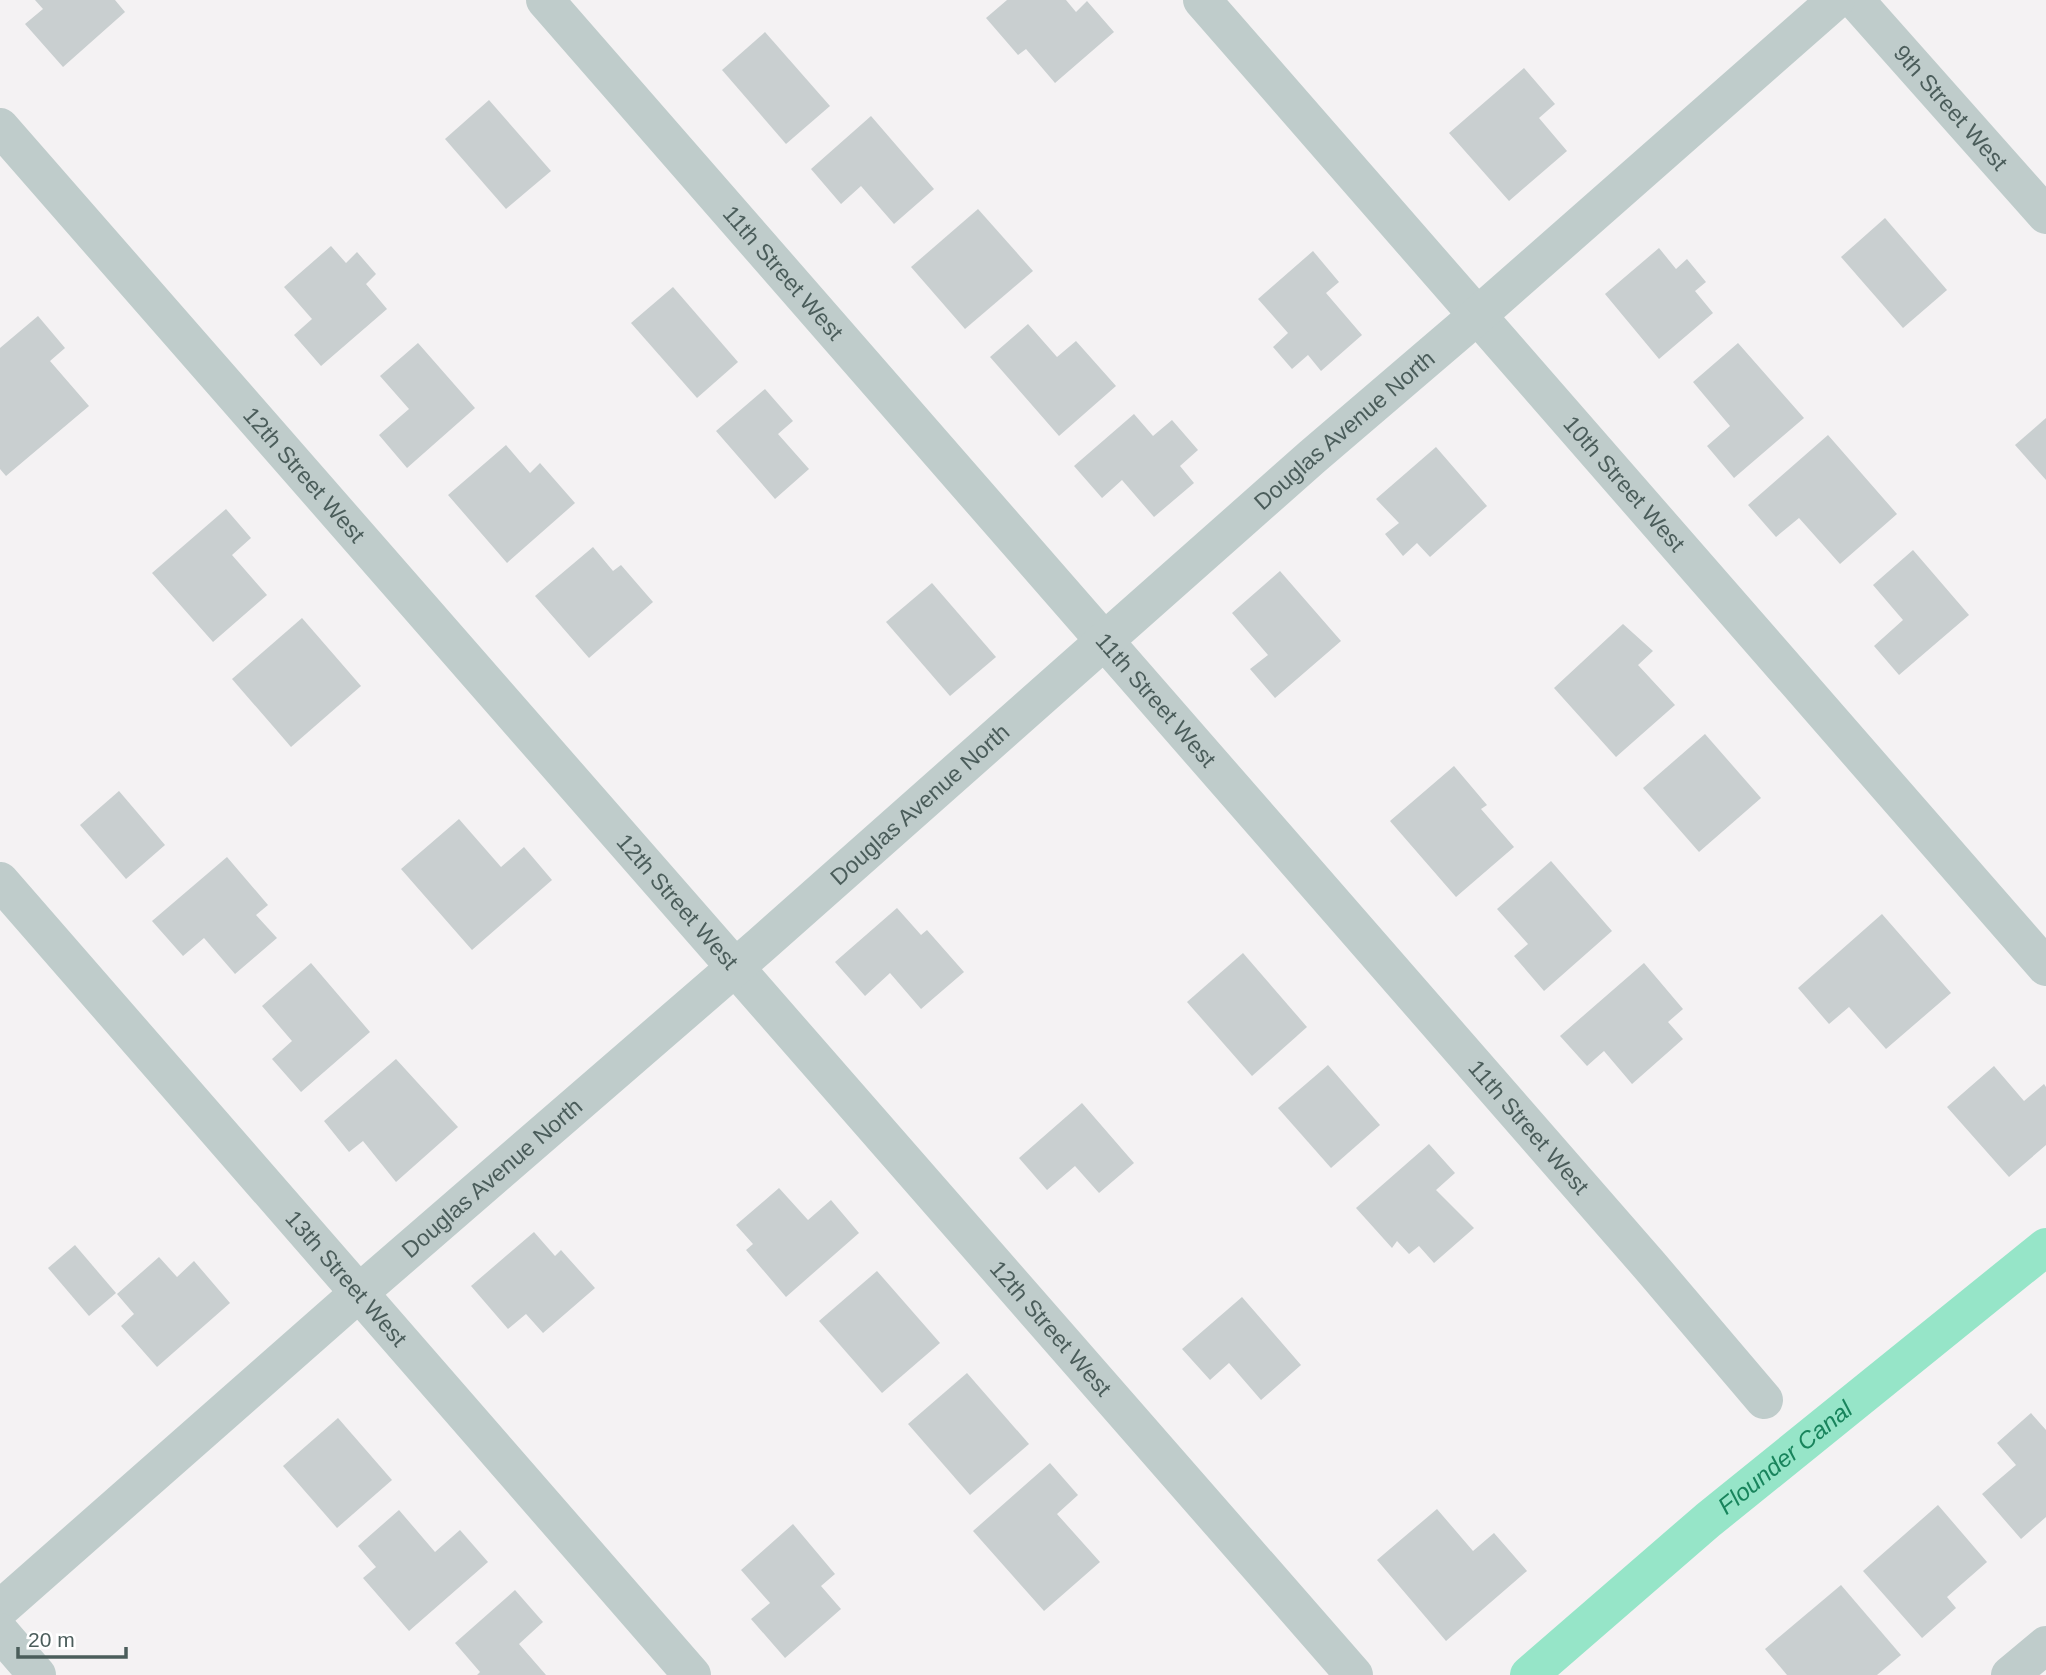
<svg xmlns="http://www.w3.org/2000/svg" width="2046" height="1675" viewBox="0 0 2046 1675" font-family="Helvetica,sans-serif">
  <rect width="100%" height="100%" fill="#f4f2f3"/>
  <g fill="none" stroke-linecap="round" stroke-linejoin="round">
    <!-- canal -->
    <path stroke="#96e5c8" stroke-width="38" id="s1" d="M1529,1675l179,-155 338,-273"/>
  </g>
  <!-- building -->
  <g fill="#c9cfd0">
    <path d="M35,0h80l10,12 -62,55 -38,-43 18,-15z"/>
    <path d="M1007,0h59l10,12 11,-11 27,31 -59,51 -29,-34 -8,6 -32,-37z"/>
    <path d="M765,32l65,74 -44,38 -64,-74z"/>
    <path d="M1524,68l31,36 -16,14 28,33 -58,50 -60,-68z"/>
    <path d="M489,100l62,71 -45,38 -61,-70z"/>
    <path d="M871,116l63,73 -40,35 -33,-38 -20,18 -30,-35z"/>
    <path d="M978,209l55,62 -68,58 -54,-62z"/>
    <path d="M1885,218l62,72 -44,38 -62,-71z"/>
    <path d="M331,246l15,17 11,-11 19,22 -10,10 21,25 -66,57 -27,-31 18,-16 -28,-32z"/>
    <path d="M1659,248l17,21 11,-10 19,23 -11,9 18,22 -54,46 -54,-65z"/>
    <path d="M1313,251l26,31 -13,11 36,42 -41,36 -13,-16 -16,14 -19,-22 15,-14 -30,-34z"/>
    <path d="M673,287l65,75 -41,36 -66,-75z"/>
    <path d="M38,316l27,32 -15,13 39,45 -83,70 -6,-7v-121z"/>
    <path d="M1028,324l29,33 19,-16 40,45 -57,50 -69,-79z"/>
    <path d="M418,343l57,65 -68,60 -28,-33 30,-26 -29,-33z"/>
    <path d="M1738,343l66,75 -70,60 -27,-32 23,-20 -37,-44z"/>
    <path d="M765,389l28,32 -15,13 31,35 -34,30 -59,-68z"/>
    <path d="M1134,414l19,22 19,-16 26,30 -18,16 14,17 -40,34 -32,-37 -20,18 -28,-32z"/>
    <path d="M2046,418v62l-31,-35z"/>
    <path d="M1828,435l69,79 -57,50 -41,-46 -23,19 -28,-32z"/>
    <path d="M506,445l24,28 10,-10 35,40 -68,60 -59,-68z"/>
    <path d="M1436,447l51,59 -57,51 -13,-14 -14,13 -18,-22 14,-11 -23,-24z"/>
    <path d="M226,509l25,29 -19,17 35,40 -54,47 -61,-69z"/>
    <path d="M593,547l20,24 8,-6 32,37 -64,56 -54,-62z"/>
    <path d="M1913,550l56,65 -70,60 -25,-29 29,-26 -30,-35z"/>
    <path d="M1280,571l61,70 -66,57 -25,-29 18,-14 -36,-42z"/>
    <path d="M932,583l64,74 -46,39 -64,-74z"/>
    <path d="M302,618l59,68 -70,61 -59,-68z"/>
    <path d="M1623,624l30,27 -15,14 37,40 -59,52 -62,-69z"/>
    <path d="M1705,734l56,64 -62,54 -56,-64z"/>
    <path d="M1454,766l33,39 -6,4 33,38 -58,50 -66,-76z"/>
    <path d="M119,791l46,54 -39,34 -46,-54z"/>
    <path d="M459,819l42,48 23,-20 28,33 -80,70 -71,-81z"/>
    <path d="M227,857l41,48 -12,10 21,23 -42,36 -31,-36 -21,18 -31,-35z"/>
    <path d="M1551,861l61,70 -68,60 -30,-35 14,-12 -31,-35z"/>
    <path d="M897,908l24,27 6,-5 37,42 -43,37 -31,-36 -25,23 -30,-34z"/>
    <path d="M1882,914l69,79 -65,56 -37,-42 -20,17 -31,-36z"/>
    <path d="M1243,953l64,74 -55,49 -65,-74z"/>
    <path d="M311,963l59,69 -69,60 -29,-33 20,-18 -30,-35z"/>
    <path d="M1644,963l39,46 -15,13 15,17 -51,45 -28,-33 -17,15 -27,-30z"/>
    <path d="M396,1059l62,68 -62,55 -33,-41 -14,11 -25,-31z"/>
    <path d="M1328,1065l52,60 -49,43 -53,-60z"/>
    <path d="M1994,1066l30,35 20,-17 2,3v58l-37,32 -62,-70z"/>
    <path d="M1082,1103l52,60 -35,30 -24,-27 -28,24 -28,-32z"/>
    <path d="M1429,1144l26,29 -19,17 38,38 -40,35 -15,-17 -10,8 -12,-13 -5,7 -36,-40z"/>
    <path d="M779,1188l29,32 23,-20 28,33 -73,64 -40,-47 7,-6 -17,-19z"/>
    <path d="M534,1232l21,24 6,-6 34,38 -52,45 -17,-19 -18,15 -37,-43z"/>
    <path d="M75,1245l41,48 -27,23 -41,-48z"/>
    <path d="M159,1257l18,20 17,-16 36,42 -73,64 -36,-41 13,-12 -17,-20z"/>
    <path d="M877,1271l63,72 -58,50 -63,-72z"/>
    <path d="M1242,1297l59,68 -40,35 -32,-37 -19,17 -28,-31z"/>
    <path d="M967,1373l62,71 -59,51 -62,-71z"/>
    <path d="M2031,1413l15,17v87l-25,22 -39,-45 34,-29 -19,-22z"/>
    <path d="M338,1418l54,62 -55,48 -54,-62z"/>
    <path d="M1050,1463l28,32 -21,19 43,48 -56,49 -71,-80z"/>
    <path d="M1938,1505l49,57 -40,35 9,11 -34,30 -59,-67z"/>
    <path d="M1437,1509l36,42 21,-18 33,38 -81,70 -69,-81z"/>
    <path d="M399,1510l36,42 25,-22 28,32 -79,69 -46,-53 13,-11 -18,-21z"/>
    <path d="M793,1524l42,50 -14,12 20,23 -56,49 -34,-39 19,-16 -29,-33z"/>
    <path d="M1841,1585l60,70 -24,20h-90l-22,-26z"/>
    <path d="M515,1590l28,32 -24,22 27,31h-69l3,-3 -25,-29z"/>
  </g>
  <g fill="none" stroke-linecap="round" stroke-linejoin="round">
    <!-- minor -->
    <g stroke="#bfcccb" stroke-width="38">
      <path id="s2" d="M545,0l1105,1266 114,134"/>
      <path id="s3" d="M1202,0l844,967"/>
      <path id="s4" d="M1855,0l191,215"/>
      <path id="s5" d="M0,127l1354,1548"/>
      <path id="s6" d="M0,881l692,794"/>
      <path id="s7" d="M0,1609l360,-317 401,-347 551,-488 166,-142 358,-315"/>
      <path d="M0,1632l37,43"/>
      <path d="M2010,1675l36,-30"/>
    </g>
  </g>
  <g text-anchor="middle" stroke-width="5" stroke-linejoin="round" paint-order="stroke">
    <!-- street labels -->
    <g font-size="23" fill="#4b5d5b" stroke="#fff">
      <text dy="8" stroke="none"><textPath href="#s4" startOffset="144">9th Street West</textPath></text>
      <text dy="8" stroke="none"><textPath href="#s2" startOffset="362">11th Street West</textPath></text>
      <text dy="8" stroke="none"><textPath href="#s7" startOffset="1788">Douglas Avenue North</textPath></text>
      <text dy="8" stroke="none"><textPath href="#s5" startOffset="462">12th Street West</textPath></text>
      <text dy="8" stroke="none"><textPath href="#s3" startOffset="642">10th Street West</textPath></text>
      <text dy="8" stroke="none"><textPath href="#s2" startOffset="929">11th Street West</textPath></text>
      <text dy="8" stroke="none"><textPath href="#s7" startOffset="1222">Douglas Avenue North</textPath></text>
      <text dy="8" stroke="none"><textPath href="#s5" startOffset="1029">12th Street West</textPath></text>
      <text dy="8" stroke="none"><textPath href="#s2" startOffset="1496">11th Street West</textPath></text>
      <text dy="8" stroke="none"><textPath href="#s7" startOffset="654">Douglas Avenue North</textPath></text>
      <text dy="8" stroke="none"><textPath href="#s6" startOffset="527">13th Street West</textPath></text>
      <text dy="8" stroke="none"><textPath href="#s5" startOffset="1596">12th Street West</textPath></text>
    </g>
    <!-- water labels -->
    <g font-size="24" font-style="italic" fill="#18845c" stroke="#fff">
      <text dy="8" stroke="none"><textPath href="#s1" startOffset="336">Flounder Canal</textPath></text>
    </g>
  </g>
  <!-- scale -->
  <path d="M18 1647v10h108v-10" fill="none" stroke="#4b5d5b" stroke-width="3.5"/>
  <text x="28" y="1647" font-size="21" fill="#4b5d5b" stroke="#ffffff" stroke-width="5" paint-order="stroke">20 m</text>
</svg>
